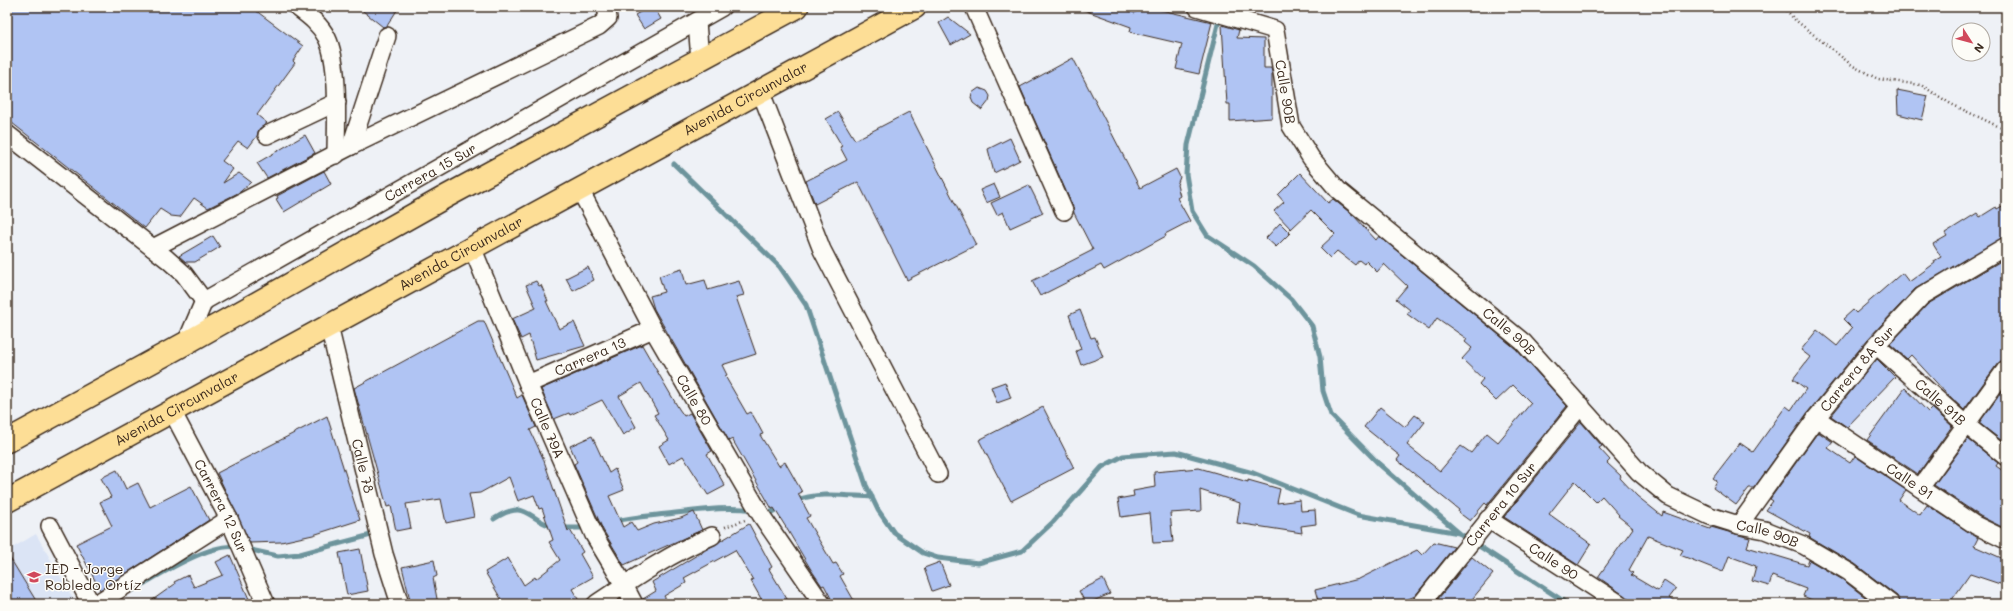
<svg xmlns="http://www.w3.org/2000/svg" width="2013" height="611" viewBox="0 0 2013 611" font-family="Mali,sans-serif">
  <rect width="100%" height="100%" fill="#eef1f6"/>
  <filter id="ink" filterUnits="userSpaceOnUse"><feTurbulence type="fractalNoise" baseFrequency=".025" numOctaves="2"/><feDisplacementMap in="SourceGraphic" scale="8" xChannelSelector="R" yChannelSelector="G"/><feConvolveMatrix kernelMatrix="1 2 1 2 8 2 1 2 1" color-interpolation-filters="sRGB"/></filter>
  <g filter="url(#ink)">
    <!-- built -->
    <path fill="#dbe4f5" d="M36,534l40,70h-69v-53z"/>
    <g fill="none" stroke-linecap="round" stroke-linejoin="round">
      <!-- stream -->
      <g stroke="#6d949c" stroke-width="5">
        <path d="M1220,16l-32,129 -2,29 6,37 15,24 47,31 37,33 21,27 8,31 3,34 8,24 48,49 80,69 109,71"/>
        <path d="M674,164l106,103 26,38 60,180 12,25 16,23 29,20 15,5 40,5 44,-12 31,-29 49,-55 21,-11 23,-2 30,-2 77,21 105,42 101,18"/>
        <path d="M795,501c23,-10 52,-5 77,-4"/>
        <path d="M764,512l5,1 12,-5"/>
        <path d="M494,519c33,-21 32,0 60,8"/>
        <path d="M615,521c17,-4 35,-5 52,-7 29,-3 58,-8 87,-4"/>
        <path d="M562,528h19l26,-5"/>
        <path d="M247,549l31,7 22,-2 71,-19"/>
        <path d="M133,590c24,-14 77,-48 104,-43"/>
      </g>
    </g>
    <!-- building -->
    <g fill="#b0c4f3" stroke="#3b2a1e">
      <path d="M7,7h244l52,39 -10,15 2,2 -38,52 10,8 -8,6 -2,7 -9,12 -10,-7 -16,20 11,8 -10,14 16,-10 12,9 -11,10 -32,16 -14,-10 -14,19 -9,-1 -11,-7 -15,19 -138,-109z"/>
      <path d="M358,7h41l-12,19 -4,1z"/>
      <path d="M649,7h5l7,12 -17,10 -9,-14z"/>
      <path d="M1081,7h36l18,6 1,-6h13l63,15 -13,52 -23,-5 6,-25 -52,-12 1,-5 -50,-18z"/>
      <path d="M948,17l22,17 -19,11 -12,-22z"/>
      <path d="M1222,25l17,5 -2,8 27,1v29h7l1,4v46l-42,3v-17h-3z"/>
      <path d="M1073,58l67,130 36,-19 4,8 -3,8 3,11 -3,2 13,23 -25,13 1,2 -62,34 -3,-5 -61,31 -8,-15 61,-31 -19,-37 -1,-6 -53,-120z"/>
      <path d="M979,88l8,3 3,5 -1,5 -7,9 -9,-7 -2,-5 1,-5z"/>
      <path d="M1897,90l31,6 -6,24 -24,-6z"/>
      <path d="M838,112l17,28 54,-28 67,133 -69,35 -49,-98 -43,22 -9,-23 41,-21 -7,-13 2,-1 -16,-27z"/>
      <path d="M305,135l10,18 -48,25 -10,-15z"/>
      <path d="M1010,138l10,22 -26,13 -6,-24z"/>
      <path d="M324,171l7,13 -47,28 -8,-13 2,-1 -1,-2z"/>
      <path d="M1300,173l28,30 5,-4 21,17 22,24 3,-4 137,113 51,57 -80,99 -2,-2 -15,18 -12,-9 1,-2 -62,-50 3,-4 -36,-29 16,-20 25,20 10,-12 10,7 -18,23 33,26 21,-25 10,7 16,-20 11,9 33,-39 -18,-18 -17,16 -17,-17 4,-5 -21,-20 10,-11 -7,-6 2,-3 -30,-21 -8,12 -22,-16 3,-4 -14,-11 11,-13 -23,-22 -7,8 -11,-11 -2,3 -5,-4 -4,5 -18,-14 -7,7 -10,-10 15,-14 -24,-24 -20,19 -17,-18 10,-9 -6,-7z"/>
      <path d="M994,184l6,13 -14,6 -6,-13z"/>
      <path d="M1029,185l14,28 -33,15 -7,-16 -6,3 -6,-12z"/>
      <path d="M2006,204v32l-91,53 -47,50 -60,73 -54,76h-5l-13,17 -23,-17 4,-7 -4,-3 27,-35 13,9 33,-46 5,4 15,-21 -13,-10 17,-22 -9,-7 16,-20 20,16 15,-18 -9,-9 10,-9 3,3 46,-40 7,9 26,-19 -1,-2 7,-4 -8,-13 14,-8 -2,-3 32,-20 3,4 16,-10 1,2z"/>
      <path d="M1280,223l10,10 -14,14 -10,-9z"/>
      <path d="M213,236l7,11 -25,15h-9l-7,-6z"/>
      <path d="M2006,258v101l-8,4 -34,47 -18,-17 -35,-38 -4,4 -17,-15 38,-40z"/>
      <path d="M588,267l6,13 -21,11 -7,-13z"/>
      <path d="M682,269l4,16 19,-5 3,10 31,-9 5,14 -8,2 20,57 -34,11 5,10 -2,1 22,38 4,-2 4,7 8,15 -3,1 19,31 6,-4 17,30 -4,2 12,22 -4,2 27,46 3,-1 7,11 -3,2 16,28h-22l-10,-19 -2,1 -12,-18 -23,-39 -13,-21 -2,1 -40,-70 -3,2 -75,-132 -4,-13 14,-4 -5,-16z"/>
      <path d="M536,281l3,5 2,-1 7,16h-2l13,28 15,-7 11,24 -49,14 -7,-25 -8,4 -9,-20 24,-11 -10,-23z"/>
      <path d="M1080,310l11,28 4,-1 8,20 -22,8 -5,-14 5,-2 -12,-34z"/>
      <path d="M478,321h6l33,77 5,-3 14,32 -6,3 13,28 25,73 2,-1 13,22 -3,2 13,23 -21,12 9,15h-77l-19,-32 23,-14 16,27 11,-8 1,2 24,-19 -11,-18 4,-2 -11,-32 -3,1 -5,-14 -16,6 -9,-24 -29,16 -11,1 5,23 -28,6 -5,-24 -35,5 5,24 -15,3 -5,-25 -4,1 -33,-119z"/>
      <path d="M642,345l37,64 5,7 6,-3 22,38 -5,3 18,32 -17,9 -25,-39 -14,8 -10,-18 10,-6 -15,-25 4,-2 -17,-30 -22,13 17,31 -13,8 -21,-35 -32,15 -1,-2 -15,6 -13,-30z"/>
      <path d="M1877,359l18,18 -48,50 -16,-11z"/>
      <path d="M1005,382l6,16 -14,5 -6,-16z"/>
      <path d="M2006,386v58l-27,-21z"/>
      <path d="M1905,388l23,24 4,-4 20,18 -34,48 -51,-34z"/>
      <path d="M1043,407l31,61 -63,33 -32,-61z"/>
      <path d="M327,416l33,104 -47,15 -32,7 -31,1 -33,-70z"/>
      <path d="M1581,422l21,24 -3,2 11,12 -3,3 14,13 -1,2 17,18 25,20 1,-4 47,17 1,-2 35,10 4,1 -3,9 60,18 2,-5 34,20 31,24h-53l-18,-8 3,-7 -34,-13 -3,10 -17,-5 4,-15 -27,-10 -6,16 -43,-17 3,-5 -35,-14 -19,34 4,3 -2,2 27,16 6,-10 12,8 -7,9 11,6h-50l-5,-8 -27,-19 35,-49 -15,-12 1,-1 -17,-19 -6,6 -21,-21 -26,33 42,30 -13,21 -74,-48z"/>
      <path d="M1818,432l15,10 -5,6 22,15 5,-7 51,34 -7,10 21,15 7,-10 51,33 -4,8 32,14v24l-5,-1 -1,1 -30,-10 -21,30h-48l-4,-8 -42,-32 -46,-27 1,-3 -44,-24 7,-9 -3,-2z"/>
      <path d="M592,436l17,37 6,-4 9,21 -15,6 14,31 8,-5 6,9 17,-7 27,-6 13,-6 8,18 -78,35 -21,-35 -29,-66 3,-2 -7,-16z"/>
      <path d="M1968,439l30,24 -2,3 10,7v56l-26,-13 -46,-31z"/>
      <path d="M1199,468l49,14v-2l32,9 -3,14 23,-3 1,11 14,-1 1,14 -15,2 1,7 -65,-10 3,-20 -40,-13 1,21 -31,2 3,29 -20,1 -3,-30 -29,4 -3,-18 16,-3 -1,-5 22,-4 -1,-15z"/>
      <path d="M117,470l9,19 12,-6 12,24 41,-21 18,34 -109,70 -24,-46 36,-18 -12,-24 11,-5 -10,-19z"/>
      <path d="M749,524l23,43 -3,2 21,35h-26l-13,-23 2,-1 -18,-30 -51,28 2,5 -22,13 5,8h-25l-1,-5 13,-8 -4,-9z"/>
      <path d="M1434,542l20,5 -39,49 -18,8h-78l-4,-14 44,-11 58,-29 5,5z"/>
      <path d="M360,549l8,42 -21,4 -8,-42z"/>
      <path d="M7,553l31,51h-31z"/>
      <path d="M230,555l19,44 -13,5h-89l28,-20 -1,-2 14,-7 6,12 29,-12 -7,-13z"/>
      <path d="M1472,557l21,17 -25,30h-34z"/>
      <path d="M434,560l3,16 -4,2 5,26h-27l-9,-37z"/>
      <path d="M940,562l9,23 -17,6 -8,-23z"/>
      <path d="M1103,579l7,15 -24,10 -7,-13z"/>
    </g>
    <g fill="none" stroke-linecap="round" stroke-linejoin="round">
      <defs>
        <g id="minor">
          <path d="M297,7c12,9 23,17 30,31 13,27 9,87 9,117"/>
          <path d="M974,7l90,204"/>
          <path id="s1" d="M1197,7l78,23 16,96 20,32 27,32 185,152 116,130 29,24 42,20 29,9 26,5 38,15 46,27 42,32"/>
          <path d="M697,22l3,38"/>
          <path d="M760,90l62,160 116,224"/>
          <path d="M7,134l160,125 17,15 20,27"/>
          <path d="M267,135l70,-33"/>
          <path d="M351,146l36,-110"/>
          <path id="s2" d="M579,188l74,141 108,186 61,89"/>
          <path id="s3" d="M472,247l56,137 66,151 30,50 10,19"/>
          <path d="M153,248l198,-102 248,-120 9,-8 -2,-11"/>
          <path id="s4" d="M329,326l55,228 16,50"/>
          <path id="s5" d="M186,343l18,-42 518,-294"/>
          <path id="s6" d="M1876,345l89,79 41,33"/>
          <path id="s7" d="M528,384l125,-55"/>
          <path id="s8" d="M172,411l57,108 37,85"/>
          <path id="s9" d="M1816,418l159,107 31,15"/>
          <path d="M1920,488l86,-119"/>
          <path id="s10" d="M1488,519l132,85"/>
          <path id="s11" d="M1739,525l77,-107 60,-73 46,-49 84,-50"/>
          <path d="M50,526l41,78"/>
          <path d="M96,604l133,-85"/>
          <path d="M596,604c37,-25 75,-51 116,-68"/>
          <path id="s12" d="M1421,604l160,-199"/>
        </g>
        <g id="highway">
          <path d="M7,441l179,-98 261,-147 350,-189"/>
          <path id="s13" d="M7,501c303,-165 605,-331 908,-494"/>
        </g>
      </defs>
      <!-- minor casing -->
      <use href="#minor" stroke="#3b2a1e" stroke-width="20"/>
      <!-- highway casing -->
      <use href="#highway" stroke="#3b2a1e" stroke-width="25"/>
      <!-- path -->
      <g stroke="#3b2a1e" stroke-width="2.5" stroke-dasharray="1 3" stroke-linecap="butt">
        <path d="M1784,7l10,12 59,47 25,13 43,6 30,19 55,26"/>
        <path d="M725,527l20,-7"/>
      </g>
      <!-- minor -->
      <use href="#minor" stroke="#fdfcf7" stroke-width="17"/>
      <!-- highway -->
      <use href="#highway" stroke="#fdde96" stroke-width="22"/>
    </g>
  </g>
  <!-- icons -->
  <defs>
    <symbol id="school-bare" viewBox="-9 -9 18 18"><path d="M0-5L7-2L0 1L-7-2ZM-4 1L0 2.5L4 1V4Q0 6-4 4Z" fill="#d1495b" stroke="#fdfcf7" stroke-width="2.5" paint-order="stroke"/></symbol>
  </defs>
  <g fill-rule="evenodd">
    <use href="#school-bare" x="24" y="567" width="20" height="20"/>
  </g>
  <g text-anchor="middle" stroke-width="3" stroke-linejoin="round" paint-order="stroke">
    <!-- street labels -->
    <g font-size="14" fill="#3b2a1e" stroke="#fdfcf7">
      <text dy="5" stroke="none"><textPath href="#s1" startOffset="144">Calle 90B</textPath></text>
      <text dy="5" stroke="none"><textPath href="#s13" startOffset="841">Avenida Circunvalar</textPath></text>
      <text dy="5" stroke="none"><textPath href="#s5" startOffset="306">Carrera 15 Sur</textPath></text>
      <text dy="5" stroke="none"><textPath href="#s13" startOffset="517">Avenida Circunvalar</textPath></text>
      <text dy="5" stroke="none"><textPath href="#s1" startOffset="480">Calle 90B</textPath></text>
      <text dy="5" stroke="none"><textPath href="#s7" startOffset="68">Carrera 13</textPath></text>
      <text dy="5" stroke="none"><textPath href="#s11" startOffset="196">Carrera 8A Sur</textPath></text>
      <text dy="5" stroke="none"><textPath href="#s2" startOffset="241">Calle 80</textPath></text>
      <text dy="5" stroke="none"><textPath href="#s6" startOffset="86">Calle 91B</textPath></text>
      <text dy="5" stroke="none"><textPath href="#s13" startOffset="193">Avenida Circunvalar</textPath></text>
      <text dy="5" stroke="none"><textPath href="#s3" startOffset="196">Calle 79A</textPath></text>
      <text dy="5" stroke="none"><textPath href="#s4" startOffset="144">Calle 78</textPath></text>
      <text dy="5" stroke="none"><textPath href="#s9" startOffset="113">Calle 91</textPath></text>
      <text dy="5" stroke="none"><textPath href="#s12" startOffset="128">Carrera 10 Sur</textPath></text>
      <text dy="5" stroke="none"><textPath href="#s8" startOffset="107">Carrera 12 Sur</textPath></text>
      <text dy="5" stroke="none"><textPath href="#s1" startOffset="816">Calle 90B</textPath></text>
      <text dy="5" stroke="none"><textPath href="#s10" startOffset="78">Calle 90</textPath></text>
    </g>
    <!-- poi labels -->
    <g font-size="14" fill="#3b2a1e" stroke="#fdfcf7" text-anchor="start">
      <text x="45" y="574">IED - Jorge<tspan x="45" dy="16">Robledo Ortíz</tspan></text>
    </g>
  </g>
  <!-- margin -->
  <rect width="2013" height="611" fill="none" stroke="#fdfcf7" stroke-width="24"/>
  <rect x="12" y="12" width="1989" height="587" fill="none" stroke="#3b2a1e" stroke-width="1.5" filter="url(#ink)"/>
  <!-- north arrow -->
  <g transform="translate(1971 42) rotate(126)"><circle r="19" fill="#fdfcf7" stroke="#afa8a0"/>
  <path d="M0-3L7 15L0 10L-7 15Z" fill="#d1495b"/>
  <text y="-6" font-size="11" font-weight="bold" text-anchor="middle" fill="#3b2a1e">N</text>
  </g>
</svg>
